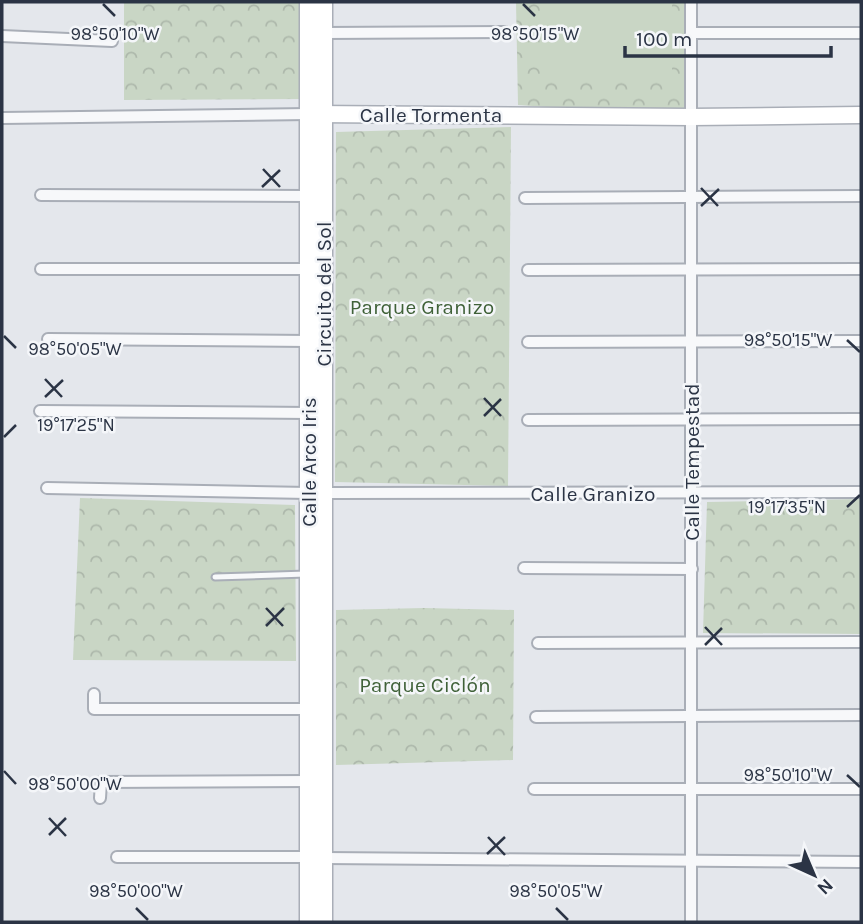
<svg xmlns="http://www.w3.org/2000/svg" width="863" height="924" viewBox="0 0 863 924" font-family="Karla,sans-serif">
  <defs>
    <pattern id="park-crowns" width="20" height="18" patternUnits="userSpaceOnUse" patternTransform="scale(1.75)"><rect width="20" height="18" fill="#c9d6c5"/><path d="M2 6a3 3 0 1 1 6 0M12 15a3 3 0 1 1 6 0" fill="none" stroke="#adb8ab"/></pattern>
  </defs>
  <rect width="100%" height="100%" fill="#e4e7ec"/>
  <!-- park -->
  <g fill="url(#park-crowns)">
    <path d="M124,2h177l2,97 -179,1z"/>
    <path d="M516,2h176l-1,115 -173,-12z"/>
    <path d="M511,127l-3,359 -173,-4 1,-350z"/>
    <path d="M80,498l215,7 1,156 -223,-1z"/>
    <path d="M861,499v135l-158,-1 4,-131z"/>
    <path d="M424,608l90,2 -1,150 -177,5v-155z"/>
  </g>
  <!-- pitch -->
  <rect fill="#c9d6c5" x="543" y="2" width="129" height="77"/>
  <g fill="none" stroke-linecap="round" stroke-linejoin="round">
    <defs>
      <path id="lane" d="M215,577l91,-3"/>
      <g id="street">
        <path d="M324,33l181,-1"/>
        <path d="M691,33h170"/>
        <path d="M2,36l110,5"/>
        <path d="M2,118l306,-4"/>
        <path d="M41,195l267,1"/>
        <path d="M525,198l336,-2"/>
        <path d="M41,269h267"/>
        <path d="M528,270l333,-1"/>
        <path d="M48,339l260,2"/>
        <path d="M528,342l333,-1"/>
        <path d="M40,411l269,2"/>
        <path d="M528,420l333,-1"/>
        <path d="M47,488l261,5"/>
        <path d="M324,493l537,-1"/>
        <path d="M524,568l168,1"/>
        <path d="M538,643l322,-1"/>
        <path d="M94,694v15h214"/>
        <path d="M536,717l325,-2"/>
        <path d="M534,789h327"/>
        <path d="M100,798l1,-16 207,-1"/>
        <path d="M117,857h191"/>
        <path d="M324,858l537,4"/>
        <path d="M691,922v-920"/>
      </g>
      <g id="secondary">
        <path d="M324,2v920"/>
        <path d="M314,114l377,3 170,-2"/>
        <path d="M308,922v-920"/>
      </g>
    </defs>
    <!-- lane casing -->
    <use href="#lane" stroke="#a9aeb7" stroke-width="9"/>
    <!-- street casing -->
    <use href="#street" stroke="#a9aeb7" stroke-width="14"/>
    <!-- secondary casing -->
    <use href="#secondary" stroke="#a9aeb7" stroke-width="19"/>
    <!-- lane -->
    <use href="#lane" stroke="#f7f8fa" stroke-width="5"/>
    <!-- street -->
    <use href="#street" stroke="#f7f8fa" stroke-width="10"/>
    <!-- secondary -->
    <use href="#secondary" stroke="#fff" stroke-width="16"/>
  </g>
  <!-- ticks -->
  <path fill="none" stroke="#2b3445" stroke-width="2.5" d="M103,4l12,12M523,4l12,12M263,169l17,18M262,187l18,-17M701,188l17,18M701,206l18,-17M4,336l12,12M847,340l13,12M45,379l17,18M45,397l18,-17M484,398l17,18M484,416l17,-17M4,437l12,-12M847,507l13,-12M266,608l17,18M266,626l18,-18M705,627l17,18M705,645l17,-17M4,771l12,13M847,775l13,12M49,818l17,18M49,835l17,-17M488,837l17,18M487,854l18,-17M136,908l12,12M556,908l12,12"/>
  <g text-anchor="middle" stroke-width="5" stroke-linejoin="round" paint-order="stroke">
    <!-- street labels -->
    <g font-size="21" fill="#2b3445" stroke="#f4f6f9">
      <text x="431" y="122">Calle Tormenta</text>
      <text transform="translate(324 294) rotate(-90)" y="7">Circuito del Sol</text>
      <text transform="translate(309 462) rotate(-90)" y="7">Calle Arco Iris</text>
      <text transform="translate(692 462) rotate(-90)" y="7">Calle Tempestad</text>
      <text x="593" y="501">Calle Granizo</text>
    </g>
    <!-- park labels -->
    <g font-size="21" fill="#3f6138" stroke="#f4f6f9">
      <text x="422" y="314">Parque Granizo</text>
      <text x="425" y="692">Parque Ciclón</text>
    </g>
  </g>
  <g font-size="18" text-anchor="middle" fill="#2b3445" stroke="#f4f6f9" stroke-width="5" stroke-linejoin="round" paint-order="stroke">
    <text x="115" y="40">98°50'10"W</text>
    <text x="535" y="40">98°50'15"W</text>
    <text x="788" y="346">98°50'15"W</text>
    <text x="75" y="355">98°50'05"W</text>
    <text x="76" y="431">19°17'25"N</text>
    <text x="787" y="513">19°17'35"N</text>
    <text x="788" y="781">98°50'10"W</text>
    <text x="75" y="790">98°50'00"W</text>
    <text x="136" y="897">98°50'00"W</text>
    <text x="556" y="897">98°50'05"W</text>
  </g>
  <!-- border -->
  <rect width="863" height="924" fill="none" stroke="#2b3445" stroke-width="7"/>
  <!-- north arrow -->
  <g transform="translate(814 875) rotate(136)" stroke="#f4f6f9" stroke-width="5" paint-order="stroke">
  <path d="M0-5L12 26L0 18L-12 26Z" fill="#2b3445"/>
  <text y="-10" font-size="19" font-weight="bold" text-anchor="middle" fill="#2b3445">N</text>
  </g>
  <!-- scale -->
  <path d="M625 46v10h206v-10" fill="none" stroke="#2b3445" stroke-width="3.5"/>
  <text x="636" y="46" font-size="21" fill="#2b3445" stroke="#f4f6f9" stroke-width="5" paint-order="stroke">100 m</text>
</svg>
